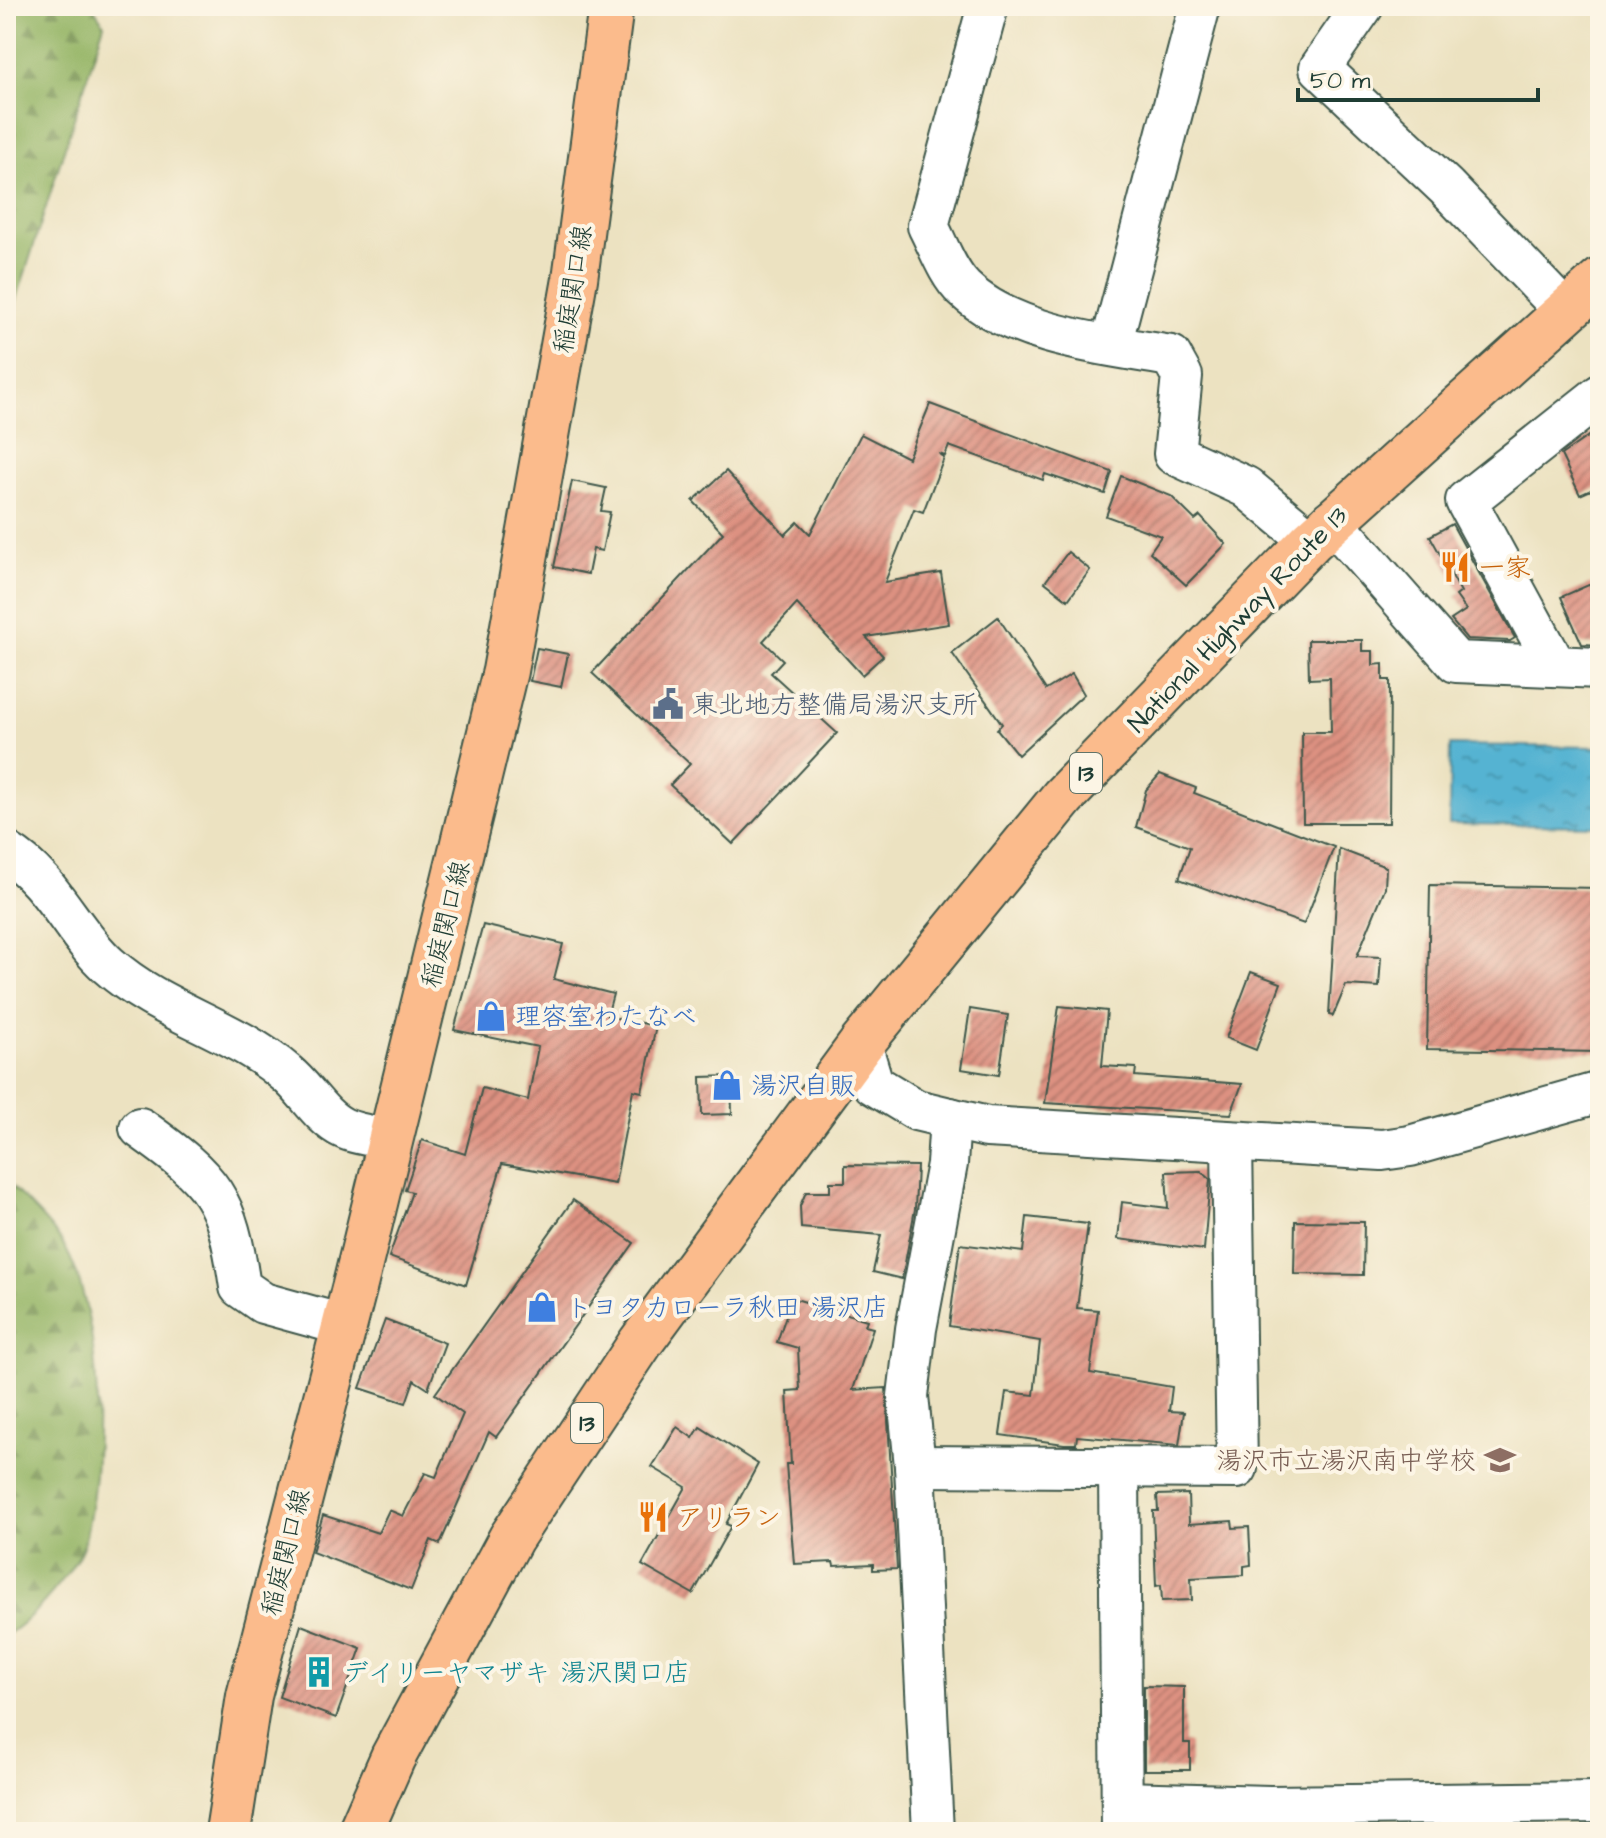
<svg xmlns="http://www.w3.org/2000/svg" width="1606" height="1838" viewBox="0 0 1606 1838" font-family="'Architects Daughter','Klee One',sans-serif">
  <defs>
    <pattern id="forest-firs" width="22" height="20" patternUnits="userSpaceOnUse" patternTransform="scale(2)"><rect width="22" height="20" fill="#96b668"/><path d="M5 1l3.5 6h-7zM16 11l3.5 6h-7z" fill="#7a9556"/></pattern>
    <pattern id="water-ripples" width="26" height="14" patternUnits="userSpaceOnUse" patternTransform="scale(2)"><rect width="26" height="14" fill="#54b3d2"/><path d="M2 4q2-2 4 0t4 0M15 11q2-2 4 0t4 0" fill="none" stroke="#4593ab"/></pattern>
    <pattern id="building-hatch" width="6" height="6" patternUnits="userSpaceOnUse" patternTransform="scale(2)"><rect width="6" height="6" fill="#dd9181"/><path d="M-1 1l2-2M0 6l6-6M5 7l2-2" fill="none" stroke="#b3786a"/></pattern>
  </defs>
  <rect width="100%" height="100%" fill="#fcf5e5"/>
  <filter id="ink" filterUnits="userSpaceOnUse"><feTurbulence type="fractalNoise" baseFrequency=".0125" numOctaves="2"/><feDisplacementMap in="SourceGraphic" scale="16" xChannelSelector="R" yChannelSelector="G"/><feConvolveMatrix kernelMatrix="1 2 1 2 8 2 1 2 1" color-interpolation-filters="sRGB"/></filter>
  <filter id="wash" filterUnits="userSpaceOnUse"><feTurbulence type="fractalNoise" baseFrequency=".006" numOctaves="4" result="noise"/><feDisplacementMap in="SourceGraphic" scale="32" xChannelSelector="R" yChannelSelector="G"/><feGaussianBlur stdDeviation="1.8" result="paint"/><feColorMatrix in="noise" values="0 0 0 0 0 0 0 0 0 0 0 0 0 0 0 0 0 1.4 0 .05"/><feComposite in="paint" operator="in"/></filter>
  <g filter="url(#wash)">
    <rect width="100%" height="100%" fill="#ece2c1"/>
    <!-- forest -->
    <g fill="url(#forest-firs)" stroke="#5a7a4e" stroke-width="2">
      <path d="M6,6h86l12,18 -98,309z"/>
      <path d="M6,1181c18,18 49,47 60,68 38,71 38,218 18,294 -7,25 -55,80 -78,92z"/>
    </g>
    <!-- water -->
    <path fill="url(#water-ripples)" stroke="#3a7883" stroke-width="2" d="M1450,745l150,2v79l-151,-2z"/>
    <g id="blocks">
      <!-- building -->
      <g fill="url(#building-hatch)">
        <path d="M930,404l182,68 -7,22 -60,-20 -2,6 -94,-34 -4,10 -6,-2 5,4 -21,54 -9,-3 -29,73 56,-9 8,51 -83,13 17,19 -21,19 -65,-71 -34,37 20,19 -12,13 66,60 -104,111 -63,-59 20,-21 -98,-91 131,-140 -30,-32 33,-30 59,64 13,-13 12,12 51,-100 47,24z"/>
        <path d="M1600,428v58l-20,9 -19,-40z"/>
        <path d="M1121,476l50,20 24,24 5,-4 26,28 -40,41 -36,-33 11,-16 -55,-20z"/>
        <path d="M572,481l34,7 -5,23 9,1 -8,39 -9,-2 -5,25 -34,-7z"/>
        <path d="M1452,524l63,114 -5,3 -43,-2 -16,-19 15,-10 -10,-14 5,-4 -31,-56z"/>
        <path d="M1068,552l22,18 -22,30 -23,-18z"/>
        <path d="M1600,580v65l-18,-1 -21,-47z"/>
        <path d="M998,617l48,73 26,-16 12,20 -66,61 -21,-26 5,-5 -50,-71z"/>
        <path d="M1308,640h54v11h11v14l10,-1v16h7l-1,143h-86l-1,-91h29l-1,-54 -21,1z"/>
        <path d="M537,648l31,6 -7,33 -31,-6z"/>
        <path d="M1160,774l36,14 -2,5 140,54 -30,77 -125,-45 11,-32 -54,-20 10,-37z"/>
        <path d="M1339,849l47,18 -1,21 -28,68 24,1 -2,30 -33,-2 -13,31 -4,-1z"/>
        <path d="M1430,885l170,3v164l-173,-3z"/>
        <path d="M483,925l80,19 -9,35 59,15 -6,22 49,10 -14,66 -9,-2 -18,94 -113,-20 -36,121 -77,-28 23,-65 -7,-2 17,-50 43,14 17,-66 46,12 10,-53 -84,-17z"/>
        <path d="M1251,972l30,11 -25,67 -30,-12z"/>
        <path d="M1059,1006l48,5 -5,55 34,2 -1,8 107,8 -11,30 -186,-11z"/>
        <path d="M970,1009l38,6 -9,60 -38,-6z"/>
        <path d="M731,1076l1,38 -30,1 -1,-38z"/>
        <path d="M845,1165l72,1 -2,43 -13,70 -29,-7 8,-37 -80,-7 -1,-22 6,-14h24v-10h15z"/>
        <path d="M1201,1171l9,8 -6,71 -86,-11 4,-37 46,6 -2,-36z"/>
        <path d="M573,1200l61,43 -138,194 -7,-5 -49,112 -9,-4 -20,50 -99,-38 11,-37 55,18 11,-23 14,6 22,-43 11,4 27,-63 -28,-20z"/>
        <path d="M1027,1217l61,7 -11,84 21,2 -8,63 82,14 -3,24 15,1 -5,33 -102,-9 -1,8h-12l-64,-9 6,-43 28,3 6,-54 -91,-15 11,-82 63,8z"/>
        <path d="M1295,1221l69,1 -1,53 -69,-1z"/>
        <path d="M792,1298l75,22 -2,6 8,2 -20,62 33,-2 11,181 -24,1v-6l-39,2 -1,-4 -39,2 -8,-100h5l-4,-73 13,-1 -2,-42 -21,-6z"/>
        <path d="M385,1320l60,23 -17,46 -14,-9 -8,23 -46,-15z"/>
        <path d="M677,1427l16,11 7,-11 58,37 -32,60 5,2 -38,68 -51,-29 44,-78 -34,-20z"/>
        <path d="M1188,1494l1,30 43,-3 1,7 16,-1 2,38 -7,1v9l-53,3 1,22 -30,1 -1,-16 -5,1 -3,-75h5l-1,-16z"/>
        <path d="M301,1625l60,23 -25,70 -57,-21z"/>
        <path d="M1144,1686l40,1v56h6v27h-46z"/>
      </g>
    </g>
  </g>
  <g filter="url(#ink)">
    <use href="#blocks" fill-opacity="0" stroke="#3e5649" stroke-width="2"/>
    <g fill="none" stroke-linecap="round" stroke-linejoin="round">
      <defs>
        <g id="minor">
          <path d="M988,6l-60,220c10,19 20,48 36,63 49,47 143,56 207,67l11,20 -8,78 72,33 65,54"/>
          <path d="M1363,6l-43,62 126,119 119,124"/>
          <path d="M1111,345l89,-339"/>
          <path d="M1331,520l125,142 144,6"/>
          <path d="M1556,666l-90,-165 134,-106"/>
          <path d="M6,852c46,27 66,81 102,113 52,47 124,62 178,108 20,16 34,44 57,55 14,7 33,8 48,11"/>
          <path d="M861,1044l12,40 43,26 71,17 395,23 28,-4 190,-54"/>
          <path d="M140,1128c74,53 87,68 100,159l23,16 80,22"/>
          <path d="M915,1466l322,2 -5,-325"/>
          <path d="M1119,1469l3,363"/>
          <path d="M1122,1802l148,4 330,-4"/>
          <path d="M933,1832l-18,-366 -7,-70 8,-67 31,-165 3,-46"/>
        </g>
        <path id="major" d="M228,1832l21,-136 107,-415 149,-610 70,-392 36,-273"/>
        <path id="highway" d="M360,1832l33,-75 118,-219 130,-196 220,-298 202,-247 248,-256 289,-260"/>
      </defs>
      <!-- minor casing -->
      <use href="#minor" stroke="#3e5649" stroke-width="44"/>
      <!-- major casing -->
      <use href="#major" stroke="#3e5649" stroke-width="48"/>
      <!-- highway casing -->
      <use href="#highway" stroke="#3e5649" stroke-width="48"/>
      <!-- minor -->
      <use href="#minor" stroke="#fff" stroke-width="40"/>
      <!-- major -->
      <use href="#major" stroke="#fbbb8c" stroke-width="44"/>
      <!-- highway -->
      <use href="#highway" stroke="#fbbb8c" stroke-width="44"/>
    </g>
  </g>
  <!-- icons -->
  <defs>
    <symbol id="restaurant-bare" viewBox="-9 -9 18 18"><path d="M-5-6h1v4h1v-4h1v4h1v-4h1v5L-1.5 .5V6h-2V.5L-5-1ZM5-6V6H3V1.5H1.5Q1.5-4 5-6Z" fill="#e8710a" stroke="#fcf5e5" stroke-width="2.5" paint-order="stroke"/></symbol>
    <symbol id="civic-bare" viewBox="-9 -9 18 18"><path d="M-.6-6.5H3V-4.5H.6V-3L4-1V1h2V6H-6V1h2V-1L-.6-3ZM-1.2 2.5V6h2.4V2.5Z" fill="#5c6f8a" stroke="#fcf5e5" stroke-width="2.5" paint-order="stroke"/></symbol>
    <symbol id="shop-bare" viewBox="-9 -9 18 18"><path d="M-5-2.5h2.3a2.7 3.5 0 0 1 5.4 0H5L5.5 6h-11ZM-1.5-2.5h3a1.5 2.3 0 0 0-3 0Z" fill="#3f7fe0" stroke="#fcf5e5" stroke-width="2.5" paint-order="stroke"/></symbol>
    <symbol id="school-bare" viewBox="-9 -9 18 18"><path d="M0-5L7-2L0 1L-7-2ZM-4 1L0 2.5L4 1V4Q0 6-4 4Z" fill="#8d6e63" stroke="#fcf5e5" stroke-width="2.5" paint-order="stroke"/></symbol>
    <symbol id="building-bare" viewBox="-9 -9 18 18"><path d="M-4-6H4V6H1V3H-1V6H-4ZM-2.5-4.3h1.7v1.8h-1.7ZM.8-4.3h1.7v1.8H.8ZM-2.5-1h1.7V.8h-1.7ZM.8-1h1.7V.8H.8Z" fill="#0f9aa8" stroke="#fcf5e5" stroke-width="2.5" paint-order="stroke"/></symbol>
  </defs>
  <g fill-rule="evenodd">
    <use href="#restaurant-bare" x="1433" y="545" width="44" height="44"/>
    <use href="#civic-bare" x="646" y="682" width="44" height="44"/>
    <use href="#shop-bare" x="469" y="994" width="44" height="44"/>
    <use href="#shop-bare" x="705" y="1063" width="44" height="44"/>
    <use href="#shop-bare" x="520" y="1285" width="44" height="44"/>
    <use href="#school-bare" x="1478" y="1438" width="44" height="44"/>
    <use href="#restaurant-bare" x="631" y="1495" width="44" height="44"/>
    <use href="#building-bare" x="297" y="1650" width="44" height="44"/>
  </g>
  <g text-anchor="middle" stroke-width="8" stroke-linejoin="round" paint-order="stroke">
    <!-- shield labels -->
    <g fill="#fcf5e5" stroke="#617469" stroke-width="2">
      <rect x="1070" y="753" width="32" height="40" rx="6"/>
      <rect x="571" y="1403" width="32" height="40" rx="6"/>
    </g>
    <g font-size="24" font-weight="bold" fill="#1f3d34">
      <text x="1086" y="781">13</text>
      <text x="587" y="1431">13</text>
    </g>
    <!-- street labels -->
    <g font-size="26" fill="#1f3d34" stroke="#fcf5e5">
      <text transform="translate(572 289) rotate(-81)" y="9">稲庭関口線</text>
      <text transform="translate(1237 619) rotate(-46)" y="9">National Highway Route 13</text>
      <text transform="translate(445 924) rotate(-76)" y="9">稲庭関口線</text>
      <text transform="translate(285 1552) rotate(-76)" y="9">稲庭関口線</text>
    </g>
    <!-- food labels -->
    <g font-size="26" fill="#c56008" stroke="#fcf5e5" text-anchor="start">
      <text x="1479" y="576">一家</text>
      <text x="677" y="1526">アリラン</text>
    </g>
    <!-- service labels -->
    <g font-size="26" fill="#4e5e75" stroke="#fcf5e5" text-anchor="start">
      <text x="692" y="713">東北地方整備局湯沢支所</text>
    </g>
    <!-- shop labels -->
    <g font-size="26" fill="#366cbe" stroke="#fcf5e5" text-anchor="start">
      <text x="515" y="1025">理容室わたなべ</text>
      <text x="751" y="1094">湯沢自販</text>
      <text x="566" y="1316">トヨタカローラ秋田 湯沢店</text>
    </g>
    <!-- education labels -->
    <g font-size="26" fill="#785e54" stroke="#fcf5e5" text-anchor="end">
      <text x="1476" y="1469">湯沢市立湯沢南中学校</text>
    </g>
    <!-- culture labels -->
    <g font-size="26" fill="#0d838f" stroke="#fcf5e5" text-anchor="start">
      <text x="343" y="1681">デイリーヤマザキ 湯沢関口店</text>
    </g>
  </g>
  <!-- margin -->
  <rect width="1606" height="1838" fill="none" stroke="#fcf5e5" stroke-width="32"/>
  <!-- scale -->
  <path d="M1298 88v12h240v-12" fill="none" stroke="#1f3d34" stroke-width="4"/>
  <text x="1310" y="88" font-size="24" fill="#1f3d34" stroke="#fcf5e5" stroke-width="6" paint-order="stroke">50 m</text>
</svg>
